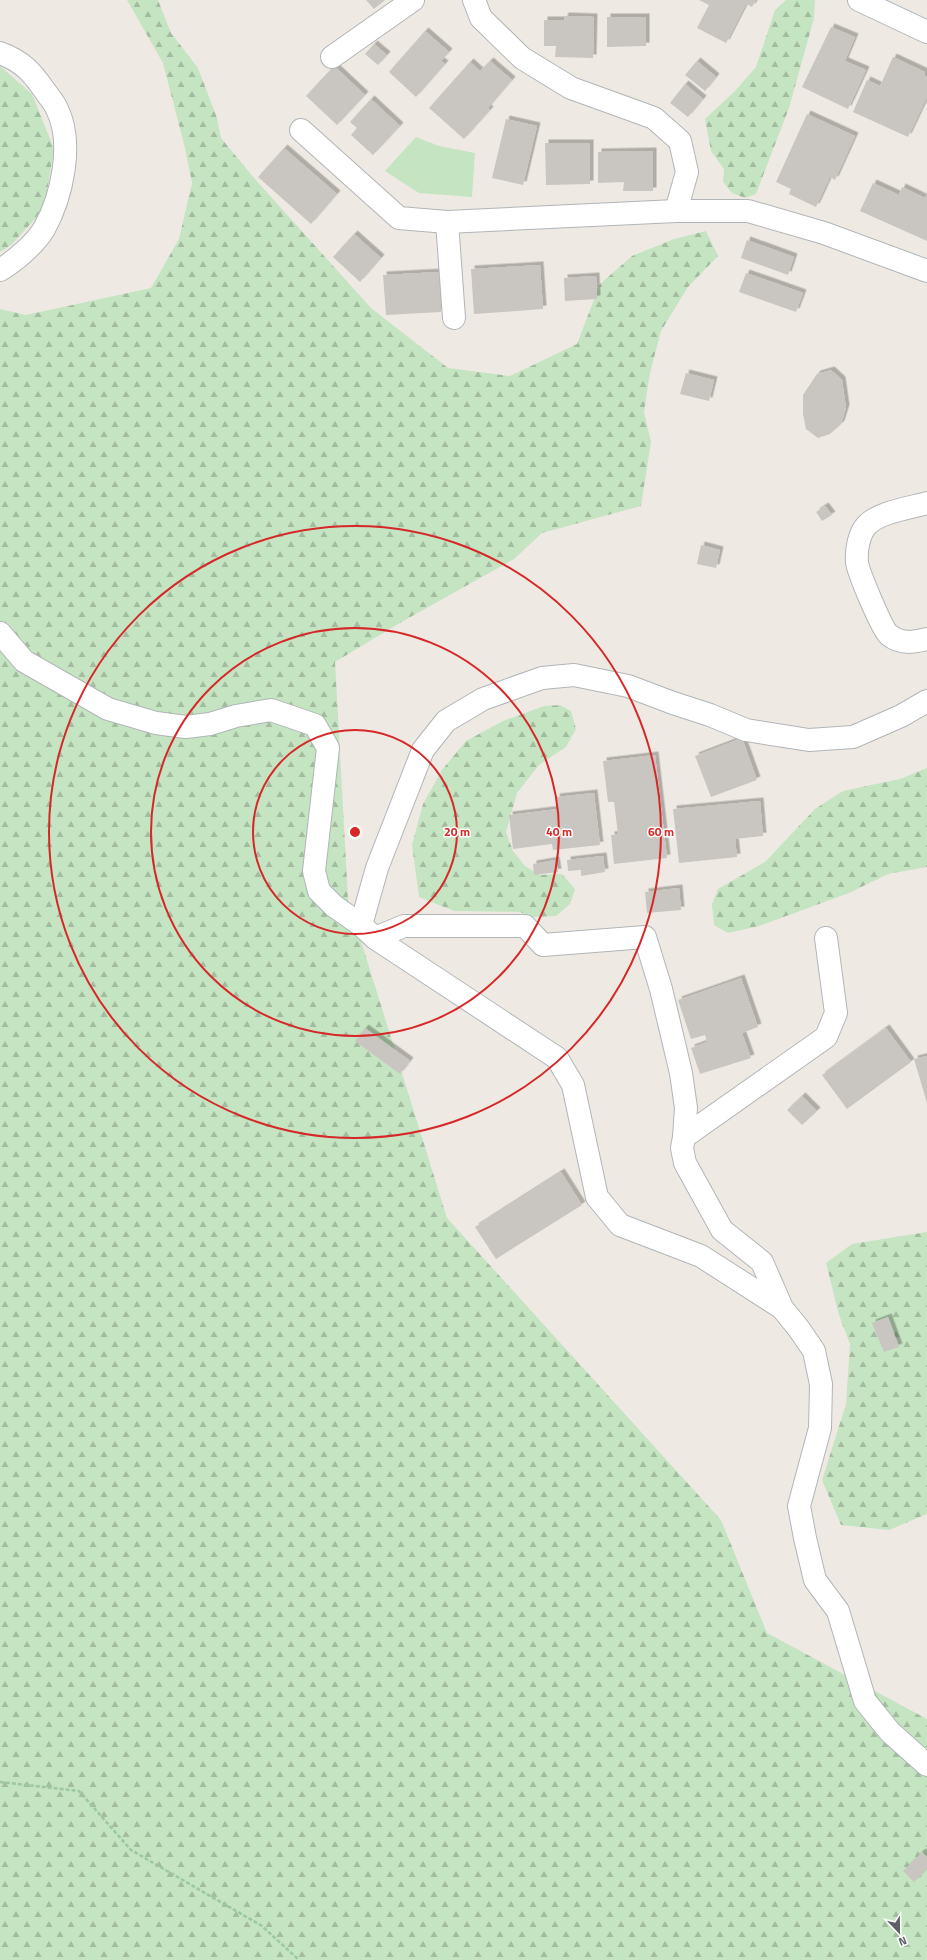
<svg xmlns="http://www.w3.org/2000/svg" width="927" height="1960" viewBox="0 0 927 1960" font-family="'Titillium Web',sans-serif">
  <defs>
    <pattern id="forest-firs" width="22" height="20" patternUnits="userSpaceOnUse"><rect width="22" height="20" fill="#c5e4c1"/><path d="M5 1l3.5 6h-7zM16 11l3.5 6h-7z" fill="#a3bca0"/></pattern>
    <filter id="shadow"><feDropShadow dx="3.5" dy="-3.5" stdDeviation="0" flood-color="#0004"/></filter>
  </defs>
  <rect width="100%" height="100%" fill="#eeeae3"/>
  <!-- forest -->
  <g fill="url(#forest-firs)">
    <path d="M127,0h31l13,33 27,35 19,50 4,20 33,40 117,130 77,60 62,8 67,-32 23,-60 32,-28 42,-17 32,-8 12,25 -30,31 -27,44 -11,42 -6,39 7,30 -10,64 -99,27 -28,26 -116,65 -63,38 13,237 99,319 274,302 46,113 160,86v241h-927v-1651l26,6 125,-27 28,-49 13,-56 -7,-35 -22,-85z"/>
    <path d="M786,0h29l-1,18 -25,90 -33,86 -11,4 -13,-5 -9,-11 1,-13 -13,-18 -6,-32 29,-27 22,-25 19,-57z"/>
    <path d="M0,66l32,28 22,55 -8,49 -10,20 -25,27 -11,7z"/>
    <path d="M560,705l11,6 5,18 -10,18 -27,18 -22,28 -11,39 7,19 12,15 15,9 22,-1 13,15 -5,15 -14,12 -23,1 -13,-5 -66,-1 -35,-14 -7,-52 11,-41 19,-34 24,-29 37,-20 41,-15z"/>
    <path d="M927,768v99l-39,7 -39,19 -90,33 -31,7 -14,-8 -2,-21 6,-15 47,-27 50,-53 28,-18 57,-12z"/>
    <path d="M927,1232v282l-38,16 -48,-5 -19,-45 24,-76 4,-60 -11,-29 -13,-52 26,-19z"/>
  </g>
  <!-- green -->
  <path fill="#c5e4c1" d="M416,137l23,9 36,7 -3,44 -53,-4 -34,-22z"/>
  <!-- building -->
  <g fill="#c9c5c1" filter="url(#shadow)">
    <path d="M366,0h19l-11,9z"/>
    <path d="M699,0h57l-4,7 -6,-3 -20,39 -29,-15 12,-23z"/>
    <path d="M565,16l29,1 -1,41 -38,-1 1,-11h-12v-26h20z"/>
    <path d="M607,17h39v29l-39,1z"/>
    <path d="M831,27l24,10 -10,24 21,9 -18,39 -46,-22z"/>
    <path d="M425,31l24,21 -8,9 4,3 -29,33 -27,-25z"/>
    <path d="M374,44l13,11 -9,10 -13,-11z"/>
    <path d="M893,57l32,15 -1,3 3,2v20l-19,40 -55,-25 14,-32 13,6z"/>
    <path d="M490,61l22,19 -24,28 2,2 -26,29 -35,-31 41,-46 10,9z"/>
    <path d="M697,61l19,16 -11,14 -20,-16z"/>
    <path d="M334,66l31,29 -28,30 -31,-29z"/>
    <path d="M685,84l18,15 -15,18 -18,-14z"/>
    <path d="M371,99l29,27 -27,29 -22,-20 6,-7 -7,-6z"/>
    <path d="M807,114l48,22 -20,44 -5,-3 -14,30 -27,-13 2,-5 -15,-7z"/>
    <path d="M506,119l31,7 -14,59 -31,-7z"/>
    <path d="M545,143h45v41l-44,1z"/>
    <path d="M284,148l53,46 -26,30 -53,-47z"/>
    <path d="M653,151v40h-30l1,-9 -26,1v-31z"/>
    <path d="M873,183l26,12 3,-8 23,11 2,-4v47l-67,-30z"/>
    <path d="M354,234l27,24 -21,24 -27,-25z"/>
    <path d="M747,240l47,17 -6,18 -47,-17z"/>
    <path d="M540,265l3,44 -69,5 -3,-45z"/>
    <path d="M439,272l2,40 -55,3 -3,-40z"/>
    <path d="M746,273l57,20 -7,19 -57,-20z"/>
    <path d="M596,276l1,23 -32,2 -1,-23z"/>
    <path d="M831,370l11,10 4,28 -5,16 -11,10 -12,4 -12,-9 -3,-15v-19l14,-21z"/>
    <path d="M686,373l28,7 -5,21 -29,-7z"/>
    <path d="M825,506l7,9 -10,6 -6,-9z"/>
    <path d="M701,545l19,5 -4,18 -19,-4z"/>
    <path d="M742,738l15,42 -46,17 -16,-41z"/>
    <path d="M655,755l12,103 -53,6 -3,-29 7,-1 -4,-32h-6l-5,-41z"/>
    <path d="M594,793l6,52 -47,5 -1,-6 -39,5 -4,-34 49,-6 -2,-12z"/>
    <path d="M760,801l3,35 -28,3 2,18 -58,6 -6,-54z"/>
    <path d="M603,856l2,16 -24,4v-6l-13,1 -1,-11z"/>
    <path d="M556,860l2,12 -24,3 -1,-11z"/>
    <path d="M679,888l2,22 -34,3 -2,-21z"/>
    <path d="M741,978l17,49 -16,6 9,25 -51,16 -9,-26 16,-6 -2,-7 -14,4 -13,-39z"/>
    <path d="M365,1028l45,33 -10,13 -45,-33z"/>
    <path d="M886,1028l25,34 -64,47 -25,-34z"/>
    <path d="M927,1056v47l-13,-44z"/>
    <path d="M802,1096l15,15 -15,14 -15,-15z"/>
    <path d="M561,1172l21,33 -86,54 -21,-32z"/>
    <path d="M888,1317l11,30 -15,5 -12,-29z"/>
    <path d="M922,1852l5,5v12l-13,13 -11,-11z"/>
  </g>
  <g fill="none" stroke-linecap="round" stroke-linejoin="round">
    <defs>
      <g id="street">
        <path d="M474,0l7,18 41,40 49,30 83,30 26,23 7,31 -11,39"/>
        <path d="M859,0l68,32"/>
        <path d="M0,53c22,8 32,19 45,38 4,6 9,11 12,18 17,34 5,88 -13,120 -9,15 -29,32 -44,41"/>
        <path d="M332,57l81,-57"/>
        <path d="M301,130l98,88 48,4 229,-11h72l76,22 103,38"/>
        <path d="M447,222l7,96"/>
        <path d="M927,503c-17,5 -48,9 -60,22 -8,8 -11,25 -10,37 1,10 25,67 32,73 13,10 25,7 38,4"/>
        <path d="M0,633l24,28 84,48 48,14 30,4 24,-3 26,-8 35,-6 44,15 13,23 -14,123 5,20 15,15 27,19 14,13 182,120 16,27 24,112 23,28 81,31 81,52 17,21 15,22 7,33 -1,44 -21,78 6,32 10,42 23,31 27,90 25,31 37,33"/>
        <path d="M361,925l16,-57 46,-118 23,-29 37,-22 59,-21 32,-3 54,11 45,17 37,12 36,15 63,10 44,-3 48,-21 26,-15"/>
        <path d="M375,938l29,-12h121l18,19 102,-8 16,52 20,84 5,35 -2,29 -2,11 3,15 37,67 40,32 20,46"/>
        <path d="M684,1137l142,-100 10,-24 -10,-75"/>
      </g>
    </defs>
    <!-- street casing -->
    <use href="#street" stroke="#b1b5b8" stroke-width="24"/>
    <!-- path -->
    <path stroke="#9bc8a3" stroke-width="2.5" stroke-dasharray="4 2" stroke-linecap="butt" d="M0,1782l79,9 52,59 131,76 37,34"/>
    <!-- street -->
    <use href="#street" stroke="#fff" stroke-width="22"/>
  </g>
  <!-- distance rings -->
  <g fill="none" stroke="#d62828" stroke-width="2">
    <circle cx="355" cy="832" r="102"/>
    <circle cx="355" cy="832" r="204"/>
    <circle cx="355" cy="832" r="306"/>
  </g>
  <circle cx="355" cy="832" r="6" fill="#d62828" stroke="#fff" stroke-width="2"/>
  <g font-size="12" text-anchor="middle" font-weight="bold" fill="#d62828" stroke="#fff" stroke-width="3" stroke-linejoin="round" paint-order="stroke">
    <text x="457" y="836">20 m</text>
    <text x="559" y="836">40 m</text>
    <text x="661" y="836">60 m</text>
  </g>
  <!-- north arrow -->
  <g transform="translate(899 1932) rotate(158)" stroke="#ffffff" stroke-width="3" paint-order="stroke">
  <path d="M0-3L7 15L0 10L-7 15Z" fill="#5c6064"/>
  <text y="-6" font-size="11" font-weight="bold" text-anchor="middle" fill="#5c6064">N</text>
  </g>
</svg>
